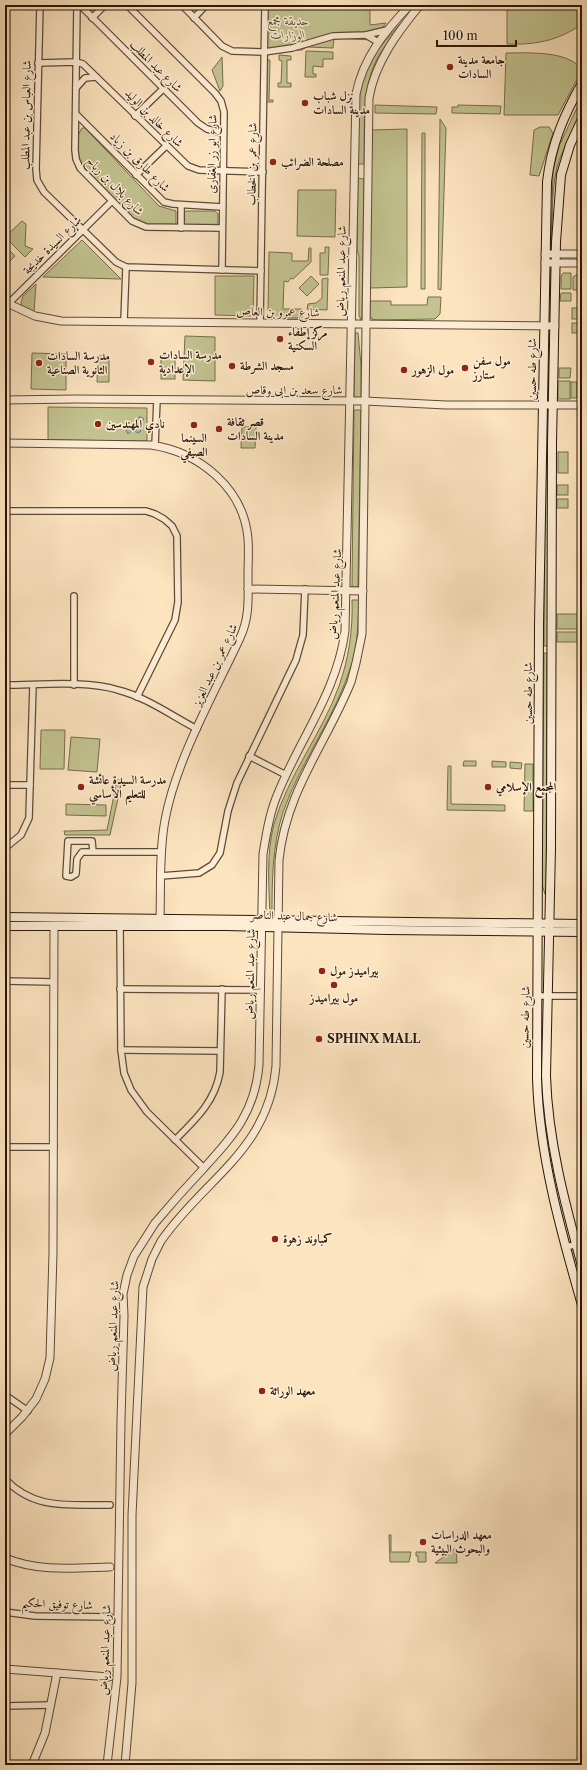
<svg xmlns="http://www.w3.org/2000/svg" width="587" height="1770" viewBox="0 0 587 1770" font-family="'Libre Caslon Text',Amiri,serif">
  <rect width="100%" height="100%" fill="#fce4bf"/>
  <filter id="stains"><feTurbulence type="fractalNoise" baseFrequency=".005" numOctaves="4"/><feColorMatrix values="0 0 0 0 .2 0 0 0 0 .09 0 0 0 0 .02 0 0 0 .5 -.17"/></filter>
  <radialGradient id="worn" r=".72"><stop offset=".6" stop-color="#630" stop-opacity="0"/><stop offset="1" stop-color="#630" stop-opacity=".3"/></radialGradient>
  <!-- green -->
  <g fill="#c2c390" stroke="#766c4c">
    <path d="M82,5h24l-13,9z"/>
    <path d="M265,5h105v20l16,-2 -13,17 -39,-2 -1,10 -26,-1 -5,3 -38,2z"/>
    <path d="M507,5h75v19c-24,17 -47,21 -75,20z"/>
    <path d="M400,24l2,2c-9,11 -20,22 -26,35 -15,31 -11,69 -12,103h-7c1,-35 -3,-75 15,-106 8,-12 18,-23 28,-34z"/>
    <path d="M306,51l27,1v7h-10v8l-10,-1v8h3v3h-11z"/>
    <path d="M506,53c21,0 63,-3 76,17l-24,45h-54z"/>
    <path d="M279,55l12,1v4h-4v23h4v4h-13v-4h3l1,-22 -3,-1z"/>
    <path d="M222,57l1,29 -3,5 -8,-21z"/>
    <path d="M267,60h3l-1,40h4v2h-7z"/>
    <path d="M582,97c0,27 -21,49 -26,75 -5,24 -3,51 -5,75l2,-76 6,-25z"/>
    <path d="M375,105l62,2 -1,7 -61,-1z"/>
    <path d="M458,105l43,1 -1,8 -48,-1v-6h6z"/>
    <path d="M440,119l6,9 -5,162 -3,-1z"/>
    <path d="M540,127h9l4,6 -14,43 -9,-1 4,-45z"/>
    <path d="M82,128h3l74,78 17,5v14h-41l-57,-63v-27z"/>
    <path d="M407,129v158l-37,1 2,-158z"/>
    <path d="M422,133h3v156h-4z"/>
    <path d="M358,178l6,1 -2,136 -1,5 -2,-4v-60l-2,-6z"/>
    <path d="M298,190h38l-1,47 -38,-1z"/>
    <path d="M186,211h29l3,3v9l-3,3h-30l-2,-3v-9z"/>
    <path d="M22,221l4,3 -1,22 8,3 -8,8 -20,-20z"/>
    <path d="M82,240l39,39 -78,-2z"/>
    <path d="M5,246l10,10 -6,6 -4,-4z"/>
    <path d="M325,247h4l-1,28h-8v-22h5z"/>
    <path d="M309,248h2v14l-18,17 -2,-1 -3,4 -4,-1 -1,28h19v9h-26l-8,-8 1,-58 23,1v8h16z"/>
    <path d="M550,269l1,3 -1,51 -2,1v-52z"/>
    <path d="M563,273h8v16h-10v-13z"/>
    <path d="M576,275h6v5h-3l-1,10h-5v-13z"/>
    <path d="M215,276h39l-1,40 -38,-1z"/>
    <path d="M311,276l8,8 -12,12 -8,-8z"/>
    <path d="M328,278l-1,32 -20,-1 1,-5 8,-1 6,-5v-19z"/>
    <path d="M36,284l-2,28 -12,-5 -1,-4 2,-7z"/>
    <path d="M561,293h10v8h-11z"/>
    <path d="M428,297h13l-1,17 -5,5 -59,1 -4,-1 -2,-3v-15h21v4h36z"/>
    <rect x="572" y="308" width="7" height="11"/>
    <rect x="572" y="323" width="7" height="10"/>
    <path d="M355,333h3l3,32v34h-7z"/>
    <path d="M547,335l2,66 -2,1z"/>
    <path d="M185,336l30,1v44l-32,-1z"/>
    <path d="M32,353l34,1v36l-35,-1z"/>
    <rect x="161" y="355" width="14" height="24"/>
    <path d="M98,356h11v26h-12z"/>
    <path d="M559,368h12l-1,10h-11z"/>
    <rect x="558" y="381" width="12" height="18"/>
    <rect x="571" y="382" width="6" height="16"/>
    <path d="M48,407l99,1v33l-99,-1z"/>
    <path d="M354,410h7l-3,177h-6z"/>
    <path d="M545,411h3v235h-4z"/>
    <path d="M242,427h14l-1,21h-14z"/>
    <rect x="558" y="452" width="10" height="21"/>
    <rect x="557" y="485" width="11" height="10"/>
    <rect x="557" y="499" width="11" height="9"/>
    <path d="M352,600h7c-1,22 -1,43 -7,63 -16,53 -51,98 -69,149 -11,35 -11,70 -11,106h-2c-1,-31 -4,-64 4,-94 14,-49 48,-90 65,-138 10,-28 14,-57 13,-86z"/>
    <rect x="557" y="614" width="22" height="15"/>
    <rect x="557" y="632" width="22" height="10"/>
    <path d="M544,653h3l-1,244 -4,-12z"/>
    <path d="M41,730h24l-1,39h-24z"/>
    <path d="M71,737l29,2 -3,33 -29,-2z"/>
    <path d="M464,761h12v5h-13z"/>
    <path d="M492,761l14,1v5h-14z"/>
    <path d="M510,762l12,1 -1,6 -11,-1z"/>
    <path d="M525,764h8v47h-9z"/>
    <path d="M448,766h3v38l54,1v6l-58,-1z"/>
    <path d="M117,780h5l-12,55h-45l-1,-4h4l39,-1z"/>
    <path d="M66,804l40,1v11l-40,-1z"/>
    <path d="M389,1535h2v17h20l-2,10h-19z"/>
    <path d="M456,1548l1,15h-22z"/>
    <path d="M416,1552h10v10h-8v-6h-2z"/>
  </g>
  <!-- water -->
  <path fill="#9fbfb0" stroke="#717b6c" d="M139,417h2l3,2 -5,6 2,6 -3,2 -5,-3 -5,4 -2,-4 9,-3z"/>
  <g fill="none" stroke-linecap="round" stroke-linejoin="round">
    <defs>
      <g id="minor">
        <path d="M40,5l-4,164 1,11 7,12 72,70 10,5 135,4"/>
        <path d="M77,5l-2,145 1,9 4,9 52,53 14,6 76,1"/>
        <path d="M80,5l118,118 9,6 16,4"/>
        <path d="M127,5l88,88 6,8 3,11 -2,158"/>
        <path d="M182,5l40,41 10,5 32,1 28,-4 41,-12 33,-1 21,-5"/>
        <path d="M92,18l13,-13"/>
        <path d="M194,18l12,-13"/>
        <path d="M366,35l12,7"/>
        <path d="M38,63l38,-1 7,2 105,102 11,4 64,2"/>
        <path d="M76,88l9,-10 11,-1"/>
        <path d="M76,114l88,88 9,2 49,3"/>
        <path d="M135,116l28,-27"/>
        <path d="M136,175l30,-29"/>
        <path d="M181,205v23"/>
        <path d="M8,304l104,-103"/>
        <path d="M124,321l2,-54"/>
        <path d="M260,323l5,-318"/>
        <path d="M155,445l2,-45"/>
        <path d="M5,511h141l9,3 9,5 8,7 5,10 1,66 -3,18 -38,77"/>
        <path d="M5,685c34,0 81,-5 113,5 28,7 54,26 79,39"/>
        <path d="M74,685v-89"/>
        <path d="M249,756l37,19"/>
        <path d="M5,785h25"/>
        <path d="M5,848l16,-13 8,-17 4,-133"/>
        <path d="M93,852l-1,-11h-24l-2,35 5,1 5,-3 1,-15 5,-7h79"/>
        <path d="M161,876l38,-3 13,-8 8,-12 8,-42 9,-28 59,-123 7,-25 2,-46"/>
        <path d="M120,926l1,124 3,23 7,17 16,22 57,56"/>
        <path d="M5,981l49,1"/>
        <path d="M120,989l141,1"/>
        <path d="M538,996h44"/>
        <path d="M121,1050l99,1"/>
        <path d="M175,1140c20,-20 40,-38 45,-68l2,-83"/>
        <path d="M5,1147h49"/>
        <path d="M566,1247l16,-4"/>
        <path d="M5,1395l23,16"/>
        <path d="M5,1479c30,32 65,25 105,26"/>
        <path d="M5,1612l30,4 75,1"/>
        <path d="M5,1706l46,-1"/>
      </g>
      <g id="tertiary">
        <path d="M545,254h37"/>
        <path d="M545,263h37"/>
        <path d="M5,302l30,14 26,5 494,5"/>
        <path d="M5,400l71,-1 289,2 81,4h136"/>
        <path d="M5,443l146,2c48,7 93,43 97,94 1,12 0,24 0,36 0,22 2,42 -8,63 -26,56 -64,122 -75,182 -6,32 -4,66 -5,98"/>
        <path d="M248,589l115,2"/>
        <path d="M5,1434l17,-17 14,-18 9,-20 5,-21 3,-105 1,-327"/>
        <path d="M5,1558c33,14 70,10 105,9"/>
        <path d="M5,1669l104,8"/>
        <path d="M32,1765l13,-32 12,-60"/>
        <path d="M107,1765l10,-88 4,-257 3,-104 -1,-22 4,-19 7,-19 21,-33c16,-19 32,-37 49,-55 30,-33 51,-56 55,-103l4,-211c3,-19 6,-38 13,-56 22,-57 61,-105 69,-167l11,-537c7,-36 29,-63 54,-89"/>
        <path d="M125,1765l7,-82v-168l11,-228 9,-28 9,-18c43,-62 108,-91 115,-175l3,-206c7,-69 47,-116 72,-178l5,-19 6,-29 7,-536c6,-36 29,-66 51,-93"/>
      </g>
      <g id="secondary">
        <path d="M582,83c-18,32 -31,62 -35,99l-8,443 -2,453c2,76 24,154 45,227"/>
        <path d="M582,119l-12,26 -9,30 -5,67 -4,201 -1,405 -5,228c2,65 19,128 36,190"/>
        <path d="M5,917l577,7"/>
        <path d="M5,926h221l162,4 194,2"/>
      </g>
    </defs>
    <!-- minor casing -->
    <use href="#minor" stroke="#5f4935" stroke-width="8"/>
    <!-- tertiary casing -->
    <use href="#tertiary" stroke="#5f4935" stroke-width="9"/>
    <!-- secondary casing -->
    <use href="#secondary" stroke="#2b1507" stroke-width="10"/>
    <!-- minor -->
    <use href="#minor" stroke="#fdedd5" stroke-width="5.5"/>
    <!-- tertiary -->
    <use href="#tertiary" stroke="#fdedd5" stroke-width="7"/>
    <!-- secondary -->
    <use href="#secondary" stroke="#fdedd5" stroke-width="8"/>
  </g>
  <!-- markers -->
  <g fill="#8f2418" stroke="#fdedd5" stroke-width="1.5">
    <circle cx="450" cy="67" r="4"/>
    <circle cx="305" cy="103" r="4"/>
    <circle cx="273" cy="162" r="4"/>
    <circle cx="280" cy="339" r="4"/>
    <circle cx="151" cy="362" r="4"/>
    <circle cx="39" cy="363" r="4"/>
    <circle cx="232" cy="366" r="4"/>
    <circle cx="465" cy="368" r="4"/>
    <circle cx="404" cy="370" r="4"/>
    <circle cx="98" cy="424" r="4"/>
    <circle cx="194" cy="425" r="4"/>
    <circle cx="219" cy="429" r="4"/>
    <circle cx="81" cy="787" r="4"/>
    <circle cx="488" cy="787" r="4"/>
    <circle cx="322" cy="971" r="4"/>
    <circle cx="334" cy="985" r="4"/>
    <circle cx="319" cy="1039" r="4"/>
    <circle cx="275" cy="1239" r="4"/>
    <circle cx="262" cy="1391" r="4"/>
    <circle cx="423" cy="1542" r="4"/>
  </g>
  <g text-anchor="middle" stroke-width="3" stroke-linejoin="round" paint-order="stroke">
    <!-- park labels -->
    <g font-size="12" font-style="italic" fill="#605237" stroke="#fdedd5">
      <text x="288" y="25">حديقة مجمع<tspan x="288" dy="14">الوزارات</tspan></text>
    </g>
    <!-- poi labels -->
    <g font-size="12" font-weight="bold" fill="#2b1507" stroke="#fdedd5" text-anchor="start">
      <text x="458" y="64">جامعة مدينة<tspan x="458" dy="14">السادات</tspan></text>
      <text x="313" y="100">نزل شباب<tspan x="313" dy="14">مدينة السادات</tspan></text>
      <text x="281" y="166">مصلحة الضرائب</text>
      <text x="288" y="336">مركز إطفاء<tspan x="288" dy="14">السكنية</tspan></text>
      <text x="159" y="359">مدرسة السادات<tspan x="159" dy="14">الإعدادية</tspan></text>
      <text x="47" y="360">مدرسة السادات<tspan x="47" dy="14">الثانوية الصناعية</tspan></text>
      <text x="473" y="365">مول سفن<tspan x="473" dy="14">ستارز</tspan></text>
      <text x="240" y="370">مسجد الشرطة</text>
      <text x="412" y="374">مول الزهور</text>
      <text x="227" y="426">قصر ثقافة<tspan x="227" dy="14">مدينة السادات</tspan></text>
      <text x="106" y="428">نادي المهندسين</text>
      <text x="194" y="442" text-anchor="middle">السينما<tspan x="194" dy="14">الصيفي</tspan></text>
      <text x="89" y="784">مدرسة السيدة عائشة<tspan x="89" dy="14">للتعليم الأساسي</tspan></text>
      <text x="496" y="791">المجمع الإسلامي</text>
      <text x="330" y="975">بيراميدز مول</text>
      <text x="334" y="1002" text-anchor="middle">مول بيراميدز</text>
      <text x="327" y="1043">SPHINX MALL</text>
      <text x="283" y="1243">كمباوند زهوة</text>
      <text x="270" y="1395">معهد الوراثة</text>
      <text x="431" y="1539">معهد الدراسات<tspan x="431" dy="14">والبحوث البيئية</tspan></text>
    </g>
    <!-- street labels -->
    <g font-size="12" fill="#2b1507" stroke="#fdedd5">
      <text transform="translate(156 66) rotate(45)" y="4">شارع عبد المطلب</text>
      <text transform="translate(26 115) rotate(-89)" y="4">شارع العباس بن عبد المطلب</text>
      <text transform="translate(154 118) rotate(45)" y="4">شارع خالد بن الوليد</text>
      <text transform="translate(212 154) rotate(-89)" y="4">شارع ابو زر الغفارى</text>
      <text transform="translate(140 162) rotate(45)" y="4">شارع طارق بن زياد</text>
      <text transform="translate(252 164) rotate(-89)" y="4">شارع عمر بن الخطاب</text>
      <text transform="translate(115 186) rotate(46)" y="4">شارع بلال بن رباح</text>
      <text transform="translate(52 245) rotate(-45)" y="4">شارع السيدة خديجة</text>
      <text transform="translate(341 271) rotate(-89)" y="4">شارع عبد المنعم رياض</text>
      <text transform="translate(278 312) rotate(1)" y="4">شارع عمرو بن العاص</text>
      <text transform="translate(532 369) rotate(-90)" y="4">شارع طه حسين</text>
      <text x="294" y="394">شارع سعد بن ابى وقاص</text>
      <text transform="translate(335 594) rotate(-87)" y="4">شارع عبد المنعم رياض</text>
      <text transform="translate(215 665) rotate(-65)" y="4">شارع عمر بن عبد العزيز</text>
      <text transform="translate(528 693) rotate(-90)" y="4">شارع طه حسين</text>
      <text transform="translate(294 916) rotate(2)" y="4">شارع جمال عبد الناصر</text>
      <text transform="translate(250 974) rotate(-89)" y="4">شارع عبد المنعم رياض</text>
      <text transform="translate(525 1017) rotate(-89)" y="4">شارع طه حسين</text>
      <text transform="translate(113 1326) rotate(-88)" y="4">شارع عبد المنعم رياض</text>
      <text transform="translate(57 1604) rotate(2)" y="4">شارع توفيق الحكيم</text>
      <text transform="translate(105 1650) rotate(-88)" y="4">شارع عبد المنعم رياض</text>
    </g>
  </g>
  <!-- margin -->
  <rect width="587" height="1770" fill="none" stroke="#fce4bf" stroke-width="20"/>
  <rect x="6" y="6" width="575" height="1758" fill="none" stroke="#2b1507" stroke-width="2"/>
  <rect x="10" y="10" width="567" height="1750" fill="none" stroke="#2b1507"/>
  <!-- scale -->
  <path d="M437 40v6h79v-6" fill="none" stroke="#2b1507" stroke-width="2"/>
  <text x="443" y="40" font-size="12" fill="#2b1507" stroke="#fdedd5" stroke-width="3" paint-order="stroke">100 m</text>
  <rect width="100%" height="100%" filter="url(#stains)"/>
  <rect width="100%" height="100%" fill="url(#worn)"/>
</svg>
